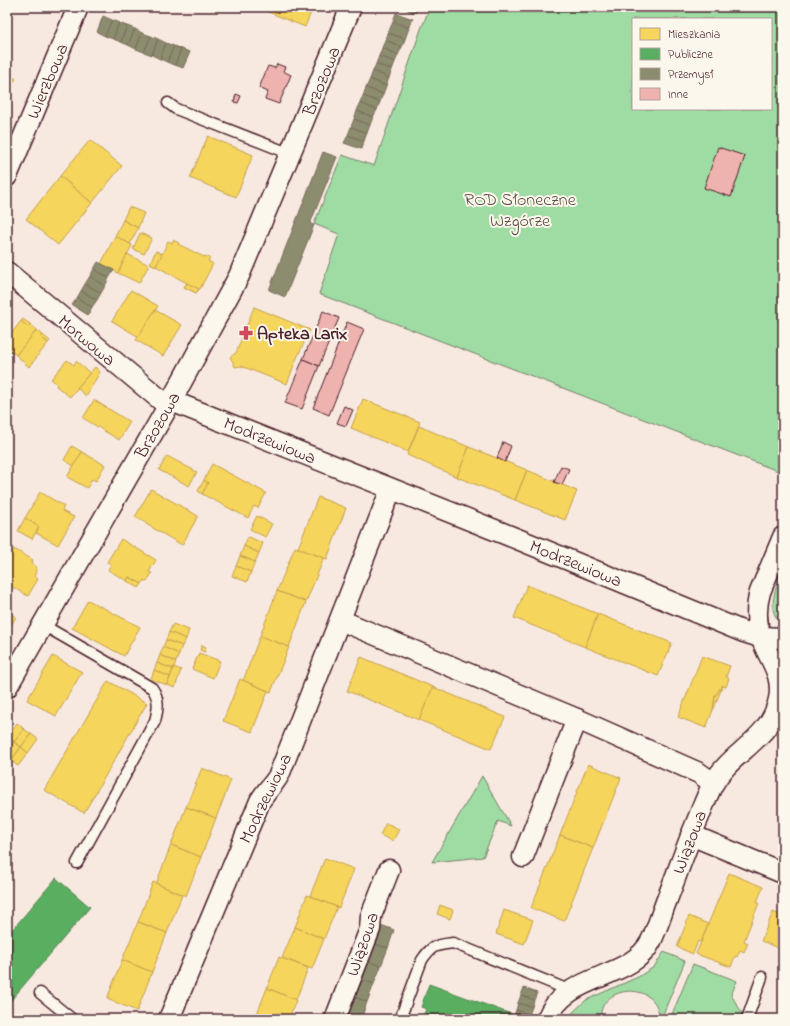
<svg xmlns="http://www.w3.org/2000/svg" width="790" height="1026" viewBox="0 0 790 1026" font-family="'Indie Flower',sans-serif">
  <rect width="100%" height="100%" fill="#f8e9e0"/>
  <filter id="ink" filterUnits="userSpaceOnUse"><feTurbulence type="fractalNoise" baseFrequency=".025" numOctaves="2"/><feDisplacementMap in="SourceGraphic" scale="8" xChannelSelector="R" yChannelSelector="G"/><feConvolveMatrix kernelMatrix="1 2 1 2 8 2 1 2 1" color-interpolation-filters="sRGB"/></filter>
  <g filter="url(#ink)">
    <!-- green -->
    <g fill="#9fdca3" stroke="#747e67" fill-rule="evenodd">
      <path d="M430,7h353v466l-464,-179 20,-60 -25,-10 28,-69 32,11 47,-137zM633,19h138v90h-138z"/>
      <path d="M783,570v53c-19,-8 -6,-40 0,-53z"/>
      <path d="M482,776l29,50 -13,-5 -15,36 -51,5z"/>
      <path d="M664,952l21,9 -24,58h-2c0,-3 0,-7 -1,-9 -9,-30 -61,-22 -57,9h-23l-7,-5 15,-14 52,-23 16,-10z"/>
      <path d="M693,964l44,17 -6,14 11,18 -2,6h-35l-11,-4 -2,4h-22z"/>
    </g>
    <!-- homes -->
    <g fill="#f6d55c" stroke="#c29e4d">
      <path d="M256,7h12l-2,4z"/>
      <path d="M268,7h45l-8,20 -39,-16z"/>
      <path d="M7,72l9,7 -9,11z"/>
      <path d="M208,136l45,19 -17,42 -46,-19z"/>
      <path d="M90,140l32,26 -30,37 -32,-27z"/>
      <path d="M60,176l32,27 -34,42 -32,-26z"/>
      <path d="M129,207l15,6 -6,15 -15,-8z"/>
      <path d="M123,220l15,8 -8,16 -15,-8z"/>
      <path d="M140,233l12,5 -8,16 -11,-5z"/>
      <path d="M115,236l17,9 -14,28 -17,-9z"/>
      <path d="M173,240l6,3 -1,1 26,13v-1l6,2 -2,3 5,3 -13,25h-1l-3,4 -12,-6 3,-4 -37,-20 6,-12 6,3 6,-13 4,2z"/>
      <path d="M156,251l6,3 -6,12 -6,-3z"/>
      <path d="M127,254l22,11 -10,18 -21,-10z"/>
      <path d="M187,283l12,6 -3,4 -12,-6z"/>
      <path d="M131,290l27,16 -19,31 -27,-16z"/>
      <path d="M254,307l56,23 -14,30 -9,24 -46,-18 -6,1 -2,-5 -3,-5 6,-4z"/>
      <path d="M155,310l27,15 -19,31 -27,-16z"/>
      <path d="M23,319l7,5 -2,3 -7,-6z"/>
      <path d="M21,321l7,6 2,-3 7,6 -21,25 -9,-7v-9z"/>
      <path d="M37,330l6,5 -2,2 7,6 -19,24 -13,-12z"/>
      <path d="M43,335l7,6 -2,2 -7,-6z"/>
      <path d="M67,360l7,5 2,-4 14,12 -20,24 -14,-11 1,-2 -6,-5z"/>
      <path d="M95,367l5,5 -14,24 -9,-8z"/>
      <path d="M363,399l57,23 -12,30 -57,-24z"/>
      <path d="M94,400l36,22 -11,18 -36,-22z"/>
      <path d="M419,426l50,21 -12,30 -50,-22z"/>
      <path d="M72,446l10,6 -8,14 -10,-6z"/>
      <path d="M469,447l58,23 -12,30 -58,-23z"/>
      <path d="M82,452l23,13 -9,16 -4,-2 -5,9 -20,-11z"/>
      <path d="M167,456l30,16 -8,14 -30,-16z"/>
      <path d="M212,464l54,29 -8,15 -4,-2 -6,12 -46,-24 6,-11 -4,-3z"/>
      <path d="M527,470l50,21 -12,29 -50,-20z"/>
      <path d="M204,480l4,3 -6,11 -4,-3z"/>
      <path d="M151,489l47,27 -16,29 -36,-21v-1l-11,-6z"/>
      <path d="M40,492l24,14 -2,5 12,6 -16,28 -22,-12 3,-6 -14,-9z"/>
      <path d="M318,497l28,11 -19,51 -29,-11z"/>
      <path d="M257,516l15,8 -7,13 -15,-8z"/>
      <path d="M25,518l14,9 -7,12 -14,-8z"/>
      <path d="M7,524l4,2 -4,7z"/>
      <path d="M248,537l15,6 -4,10 -15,-7z"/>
      <path d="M121,539l35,21 -7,12 3,1 -5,9 -3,-2 -2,4 -13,-7 -2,4 -19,-11 3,-6 -4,-2z"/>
      <path d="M244,546l15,7 -4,9 -15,-6z"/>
      <path d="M295,547l29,11 -18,44 -29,-11z"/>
      <path d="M14,549l19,11 -1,2 4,5v5l-2,4 4,3 -10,17 -21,-12v-23z"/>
      <path d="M240,556l15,6 -4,10 -15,-6z"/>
      <path d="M236,566l15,6 -4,10 -15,-6z"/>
      <path d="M129,577l13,7 -3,4 -12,-7z"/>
      <path d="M527,585l71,29 -13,33 -71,-29z"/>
      <path d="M277,591l29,11 -17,45 -29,-11z"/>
      <path d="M88,600l52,27 -16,29 -52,-28z"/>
      <path d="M7,612l9,5 -9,15z"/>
      <path d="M598,614l74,29 -14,33 -73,-29z"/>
      <path d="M173,624l16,6 -3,9 -17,-7z"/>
      <path d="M169,632l17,7 -4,7 -16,-6z"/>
      <path d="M260,636l29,11 -18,45 -28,-11z"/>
      <path d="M166,640l16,6 -3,8 -16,-7z"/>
      <path d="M202,645l4,2 -1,5 -5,-2z"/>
      <path d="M163,647l16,7 -3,8 -16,-7z"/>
      <path d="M199,653l21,8 -7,17 -21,-9z"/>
      <path d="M160,655l16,7 -3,7 -16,-6z"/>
      <path d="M53,656l29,16 -26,44 -29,-16z"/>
      <path d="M702,656l28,10 -4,11 3,1 -3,9 -4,-1 -7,10 -2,14 -7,18 -28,-11z"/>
      <path d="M361,657l72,30 -14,33 -72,-29z"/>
      <path d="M157,663l16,6 -3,8 -16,-7z"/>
      <path d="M174,667l7,3 -6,18 -8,-3z"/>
      <path d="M154,670l16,7 -3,8 -16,-6z"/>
      <path d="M240,679l28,12 -16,41 -29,-11z"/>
      <path d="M108,681l39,22 -63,110 -40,-23z"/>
      <path d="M723,685l-10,25 2,-14z"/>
      <path d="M433,687l72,30 -14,32 -72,-29z"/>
      <path d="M17,723l7,6 -10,13 -7,-5z"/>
      <path d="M24,729l7,5 -10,13 -7,-5z"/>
      <path d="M31,734l7,5 -10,14 -7,-6z"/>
      <path d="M7,737l7,5 -7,10z"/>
      <path d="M14,742l7,5 -10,14 -4,-3v-6z"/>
      <path d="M21,747l7,6 -10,13 -7,-5z"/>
      <path d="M588,764l33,14 -28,70 -33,-13z"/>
      <path d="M202,768l29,12 -15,38 -30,-11z"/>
      <path d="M186,807l30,11 -15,39 -30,-12z"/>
      <path d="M386,823l13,6 -6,12 -13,-6z"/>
      <path d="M560,835l33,13 -29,73 -33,-13z"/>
      <path d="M171,845l30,12 -15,39 -30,-12z"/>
      <path d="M325,858l29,11 -15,39 -29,-12z"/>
      <path d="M729,873l34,14 -6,15 2,1 -15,38 4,2 -4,9 -4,-2 -3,7 -2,-1 -4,11 -35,-13z"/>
      <path d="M153,882l29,13 -15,38 -29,-11z"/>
      <path d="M307,895l30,12 -13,32 -29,-12z"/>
      <path d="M440,905l13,5 -3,9 -13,-5z"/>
      <path d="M504,910l29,10 -9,24 -28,-10z"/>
      <path d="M773,912l10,4v34l-22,-9z"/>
      <path d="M689,916l19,8 -7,18 -3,-1 -5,13 -16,-7z"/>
      <path d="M138,922l29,11 -15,39 -30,-12z"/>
      <path d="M295,927l29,12 -12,30 -30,-11z"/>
      <path d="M279,957l29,11 -12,32 -29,-12z"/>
      <path d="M122,960l30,12 -15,39 -30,-12z"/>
      <path d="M267,988l29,12 -7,19h-34z"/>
    </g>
    <!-- public -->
    <g fill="#5aae61" stroke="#558351">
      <path d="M56,878l34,29 -83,98v-69z"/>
      <path d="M429,984l85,31 -1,4h-91l4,-10 -5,-2z"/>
    </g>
    <!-- industry -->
    <g fill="#8c8c6e" stroke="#786b5a">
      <path d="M401,7h16l-2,6z"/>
      <path d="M396,13l17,6 -4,8 -16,-6z"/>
      <path d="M103,16l9,4 -7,16 -8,-4z"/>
      <path d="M112,20l7,3 -6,16 -8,-3z"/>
      <path d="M393,22l16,6 -4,11 -17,-6z"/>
      <path d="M119,23l8,3 -6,16 -8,-3z"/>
      <path d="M127,26l8,3 -7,16 -7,-3z"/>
      <path d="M135,29l7,4 -6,16 -8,-4z"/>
      <path d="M142,33l9,3 -7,16 -8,-3z"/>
      <path d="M388,33l17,6 -3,8 -17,-7z"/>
      <path d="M151,36l7,3 -6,16 -8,-3z"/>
      <path d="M158,39l8,4 -6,16 -8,-4z"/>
      <path d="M385,40l17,7 -4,8 -16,-7z"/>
      <path d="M166,43l8,3 -7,16 -7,-3z"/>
      <path d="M174,46l7,3 -6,16 -8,-3z"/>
      <path d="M382,48l16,7 -3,7 -16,-6z"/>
      <path d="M181,49l9,3 -7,16 -8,-3z"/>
      <path d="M379,56l16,6 -3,8 -16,-6z"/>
      <path d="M376,64l16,6 -3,8 -16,-7z"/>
      <path d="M373,71l16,7 -3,8 -16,-7z"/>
      <path d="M370,79l16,7 -3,8 -17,-6z"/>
      <path d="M366,88l17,6 -3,8 -17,-6z"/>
      <path d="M363,96l17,6 -3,8 -17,-7z"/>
      <path d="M360,103l17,7 -4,7 -16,-6z"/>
      <path d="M357,111l16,6 -3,8 -16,-6z"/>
      <path d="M354,119l16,6 -3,8 -16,-6z"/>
      <path d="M351,127l16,6 -3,8 -16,-6z"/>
      <path d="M348,135l16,6 -3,8 -17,-6z"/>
      <path d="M323,152l14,5 -27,67 4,1 -29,72 -16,-7z"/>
      <path d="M98,262l16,8 -5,8 -15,-9z"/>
      <path d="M94,269l15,9 -4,8 -15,-10z"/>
      <path d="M90,276l15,10 -4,7 -16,-9z"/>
      <path d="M85,284l16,9 -4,7 -16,-9z"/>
      <path d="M81,291l16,9 -5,7 -15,-9z"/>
      <path d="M77,298l15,9 -4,8 -16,-10z"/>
      <path d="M381,925l13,5 -6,18 -14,-4z"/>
      <path d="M374,944l14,4 -7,18 -14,-5z"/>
      <path d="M367,961l14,5 -7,18 -14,-5z"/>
      <path d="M360,979l14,5 -7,18 -13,-5z"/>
      <path d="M524,988l13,5 -3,7 -13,-5z"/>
      <path d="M521,995l13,5 -2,7 -14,-4z"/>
      <path d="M354,997l13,5 -6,17 -14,-4z"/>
      <path d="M518,1003l14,4 -3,8 -13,-5z"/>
      <path d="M516,1010l15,6 -1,3 -17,-1z"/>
      <path d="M347,1015l11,4h-13z"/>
    </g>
    <!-- building -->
    <g fill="#eeb3af" stroke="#4a1f2b">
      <path d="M277,64l8,3 -2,4 8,4 -12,29 -14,-5 3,-7 -9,-4 9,-22 7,2z"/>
      <path d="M236,94l5,2 -3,7 -4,-1z"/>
      <path d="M718,147l27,9 -14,41 -27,-9z"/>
      <path d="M323,311l16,7 -20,48 -16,-7z"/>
      <path d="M347,322l17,7 -35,86 -16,-7z"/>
      <path d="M303,359l16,7 -17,43 -17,-6z"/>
      <path d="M344,406l9,4 -7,16 -9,-3z"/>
      <path d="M503,442l8,4 -6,16 -8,-4z"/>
      <path d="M561,466l8,3 -7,16 -8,-3z"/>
    </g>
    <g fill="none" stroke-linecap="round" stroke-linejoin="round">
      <defs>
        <g id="service">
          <path d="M168,103l8,6 115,45"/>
          <path d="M43,625l109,63c8,11 6,21 3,33l-78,142"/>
          <path d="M40,993l32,26"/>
          <path d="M400,1019l22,-59c10,-15 14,-15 31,-17l118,48"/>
          <path d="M747,1019l15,-42"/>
        </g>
        <g id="minor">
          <path d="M7,176l71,-169"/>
          <path d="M7,272l155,129 17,3 341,136 224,92 16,5 23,1"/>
          <path d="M340,620l237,99 122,54 14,10"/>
          <path d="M7,687l163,-284 69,-127 112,-269"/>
          <path d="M691,835l92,38"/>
          <path d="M523,857l54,-138"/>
          <path d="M169,1019l91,-218c6,-10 14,-17 19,-26l112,-286"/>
          <path d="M335,1019l35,-90 1,-13 18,-46"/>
          <path d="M547,1019c19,-47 84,-38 104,-78 6,-12 10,-26 15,-39 10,-26 19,-51 29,-76 6,-14 11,-29 18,-42 18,-33 58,-44 66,-85 5,-26 -11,-40 -18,-62 -5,-14 -5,-31 -1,-45l23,-55"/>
        </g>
      </defs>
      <!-- service casing -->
      <use href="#service" stroke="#4a1f2b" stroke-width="13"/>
      <!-- minor casing -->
      <use href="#minor" stroke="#4a1f2b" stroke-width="23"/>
      <!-- service -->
      <use href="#service" stroke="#fbf7ec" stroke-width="10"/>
      <!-- minor -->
      <use href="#minor" stroke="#fbf7ec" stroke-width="20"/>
    </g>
  </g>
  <!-- icons -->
  <defs>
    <symbol id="pharmacy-bare" viewBox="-9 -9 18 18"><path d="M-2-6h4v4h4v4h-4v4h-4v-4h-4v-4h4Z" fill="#d1495b" stroke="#fbf7ec" stroke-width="2.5" paint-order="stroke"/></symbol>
  </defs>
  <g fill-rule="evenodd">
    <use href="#pharmacy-bare" x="236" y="323" width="20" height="20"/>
  </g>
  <g text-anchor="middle" stroke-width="4" stroke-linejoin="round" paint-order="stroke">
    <!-- street labels -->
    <g font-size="18" fill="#4a1f2b" stroke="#fbf7ec">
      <text transform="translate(47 81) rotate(-67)" y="6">Wierzbowa</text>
      <text transform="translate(321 81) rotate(-68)" y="6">Brzozowa</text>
      <text transform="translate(87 340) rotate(40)" y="6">Morwowa</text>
      <text transform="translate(157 425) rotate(-60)" y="6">Brzozowa</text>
      <text transform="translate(270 440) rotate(22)" y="6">Modrzewiowa</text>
      <text transform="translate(576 563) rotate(22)" y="6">Modrzewiowa</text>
      <text transform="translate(265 798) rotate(-64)" y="6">Modrzewiowa</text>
      <text transform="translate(689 842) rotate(-69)" y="6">Wiązowa</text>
      <text transform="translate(362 944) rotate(-71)" y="6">Wiązowa</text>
    </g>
    <!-- park labels -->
    <g font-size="18" fill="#5f4e49" stroke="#fbf7ec">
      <text x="520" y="205">ROD Słoneczne<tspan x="520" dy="21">Wzgórze</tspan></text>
    </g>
    <!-- poi labels -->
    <g font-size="18" font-weight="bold" fill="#4a1f2b" stroke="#fbf7ec" text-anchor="start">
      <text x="257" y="339">Apteka Larix</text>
    </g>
  </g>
  <!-- margin -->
  <rect width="790" height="1026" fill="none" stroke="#fbf7ec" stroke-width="24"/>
  <rect x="12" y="12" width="766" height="1002" fill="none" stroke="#4a1f2b" stroke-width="1.5" filter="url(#ink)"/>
  <!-- legend -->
  <rect x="632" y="18" width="140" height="92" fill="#fbf7ec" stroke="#b4a19f"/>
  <rect x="640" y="28" width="20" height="12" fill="#f6d55c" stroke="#b4a19f"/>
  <text x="668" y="38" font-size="12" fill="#4a1f2b">Mieszkania</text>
  <rect x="640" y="48" width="20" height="12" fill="#5aae61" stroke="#b4a19f"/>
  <text x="668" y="58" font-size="12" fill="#4a1f2b">Publiczne</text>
  <rect x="640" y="68" width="20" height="12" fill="#8c8c6e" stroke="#b4a19f"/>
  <text x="668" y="78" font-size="12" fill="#4a1f2b">Przemysł</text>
  <rect x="640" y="88" width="20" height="12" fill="#eeb3af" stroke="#b4a19f"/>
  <text x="668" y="98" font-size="12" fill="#4a1f2b">Inne</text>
</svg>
